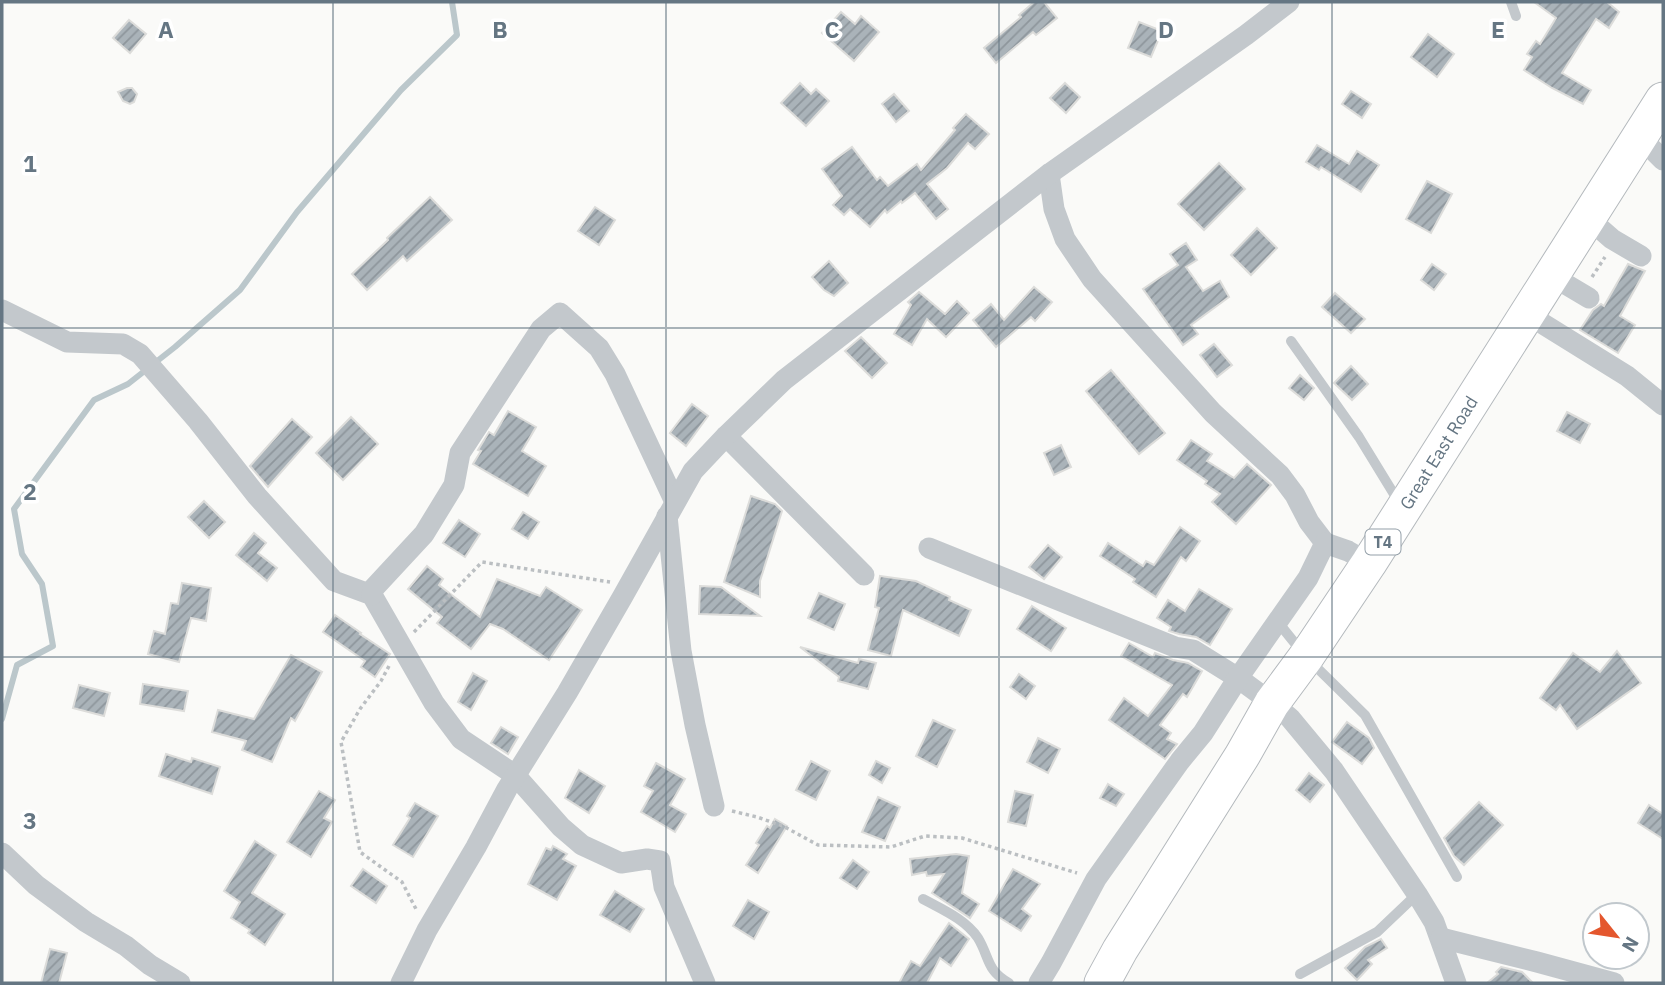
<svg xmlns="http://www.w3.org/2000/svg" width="1665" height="985" viewBox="0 0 1665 985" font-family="'IBM Plex Sans',sans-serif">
  <defs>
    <pattern id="building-hatch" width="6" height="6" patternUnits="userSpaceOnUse" patternTransform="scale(1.75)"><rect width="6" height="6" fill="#aab3b9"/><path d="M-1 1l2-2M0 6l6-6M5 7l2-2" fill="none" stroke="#8e969c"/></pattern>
  </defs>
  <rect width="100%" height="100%" fill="#fafaf8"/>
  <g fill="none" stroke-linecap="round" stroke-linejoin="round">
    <!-- stream -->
    <path stroke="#bbc7cb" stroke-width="6" d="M2,719l15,-54 36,-19 -11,-62 -20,-30 -8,-45 80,-109 34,-16 47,-37 65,-57 57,-78 104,-122 56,-55 -5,-33"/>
  </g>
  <!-- building -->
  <g fill="url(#building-hatch)" stroke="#dcdcda" stroke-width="2">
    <path d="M1034,2h10l13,16 -21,17 -3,-3 -37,31 -12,-15 37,-31 -2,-2z"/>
    <path d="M1534,2h73l12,10 -10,16 -13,-9 -34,54 29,17 -8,14 -31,-16 -28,-18 8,-13 -5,-3 9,-13 4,3 16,-26z"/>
    <path d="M841,12l14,12 6,-8 18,16 -25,29 -32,-28z"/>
    <path d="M129,20l17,14 -16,19 -17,-15z"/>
    <path d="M1139,22l23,9 -11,26 -23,-9z"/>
    <path d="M1428,34l26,20 -17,23 -26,-20z"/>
    <path d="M800,83l11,11 5,-5 13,12 -23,25 -25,-23z"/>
    <path d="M1065,83l15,14 -14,16 -16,-15z"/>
    <path d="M127,88h5l5,6 -3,8 -4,2 -7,-3 -5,-9z"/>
    <path d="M1351,91l20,13 -9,14 -20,-14z"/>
    <path d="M894,94l15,17 -13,11 -14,-18z"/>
    <path d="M966,114l23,20 -14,15 -7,-6 -21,25 -20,16 21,25 -12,10 -21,-26 -13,10 -1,-2 -14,12 -2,-3 -15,17 -20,-18 -6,6 -11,-10 9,-9 -20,-27 30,-22 25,33 3,-3 8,9 29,-22 4,6 34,-40 -2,-2z"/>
    <path d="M1317,145l32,19 8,-13 22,14 -18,27 -40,-25 -2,3 -13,-8z"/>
    <path d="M1219,163l26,26 -41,41 -26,-26z"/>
    <path d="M1427,181l25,13 -21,39 -25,-14z"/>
    <path d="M430,197l22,23 -45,41 -4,-5 -36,34 -15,-16 36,-34 -1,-2z"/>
    <path d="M595,207l20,13 -16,25 -21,-14z"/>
    <path d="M1257,228l20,20 -26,27 -20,-20z"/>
    <path d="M1186,243l11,17 -11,7 17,24 17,-10 9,16 -38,28 7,9 -15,11 -40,-56 35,-24 -8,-11z"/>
    <path d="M829,261l19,22 -14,13 -10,-6 -12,-13z"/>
    <path d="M1432,264l14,10 -12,16 -13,-10z"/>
    <path d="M1628,264l17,7 -25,45 15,9 -17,28 -38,-23 13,-20 8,-6 3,2z"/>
    <path d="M1034,287l18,15 -17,19 -4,-4 -35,30 -23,-27 18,-16 13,16z"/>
    <path d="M919,292l26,22 12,-13 12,12 -23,24 -19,-18 -15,26 -18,-11 17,-29 -3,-3z"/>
    <path d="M1335,293l30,26 -14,14 -29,-26z"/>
    <path d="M861,337l26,26 -15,15 -27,-27z"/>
    <path d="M1214,344l18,21 -15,12 -17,-22z"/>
    <path d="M1351,366l17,18 -16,16 -18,-17z"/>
    <path d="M1111,370l54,63 -26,21 -53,-63z"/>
    <path d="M1300,375l14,13 -10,12 -15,-12z"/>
    <path d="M692,404l16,12 -22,30 -16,-13z"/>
    <path d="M508,411l28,16 -14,24 24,15 -18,30 -55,-32 8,-13 -3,-1 11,-18 5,3z"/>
    <path d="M1567,412l23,12 -10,19 -23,-12z"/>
    <path d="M351,417l27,27 -35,36 -27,-27z"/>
    <path d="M292,419l20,18 -44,50 -18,-21z"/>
    <path d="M1191,440l21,14 -5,7 27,17 13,-14 24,21 -35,39 -24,-22 8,-8 -15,-10 2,-3 -30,-21z"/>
    <path d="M1061,445l10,22 -17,8 -10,-22z"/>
    <path d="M751,496l24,8 7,7 -22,70v16l-36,-15z"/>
    <path d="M204,501l21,21 -16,16 -21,-21z"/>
    <path d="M523,512l16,10 -11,17 -16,-10z"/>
    <path d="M459,520l21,14 -15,23 -22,-14z"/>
    <path d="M1180,527l20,14 -14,20 -5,-4 -25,40 -23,-15 2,-3 -35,-23 8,-13 35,23 3,-5 8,4z"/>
    <path d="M254,533l12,10 -8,10 19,15 -10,13 -31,-26z"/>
    <path d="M1048,545l14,12 -18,22 -15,-12z"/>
    <path d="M427,566l16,13 -4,6 41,32 17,-38 43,17 6,-9 36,23 -33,50 -46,-31 -13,-5 -19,25 -34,-26 5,-6 -34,-28z"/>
    <path d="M880,576l36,5 34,16 -1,3 22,10 -12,26 -56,-26 -12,46 -23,-6 11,-42 -4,-1z"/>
    <path d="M182,583l29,5 -5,33 -15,-3 -12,44 -31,-8 6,-23 11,3 6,-31 7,1z"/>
    <path d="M700,586l21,1 39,29 -61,-2z"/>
    <path d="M1199,589l33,20 -22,36 -14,-8 -17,-3 -10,-3 2,-4 -14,-9 11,-18 17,11z"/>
    <path d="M819,593l26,11 -11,26 -26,-12z"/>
    <path d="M1032,606l34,22 -15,23 -34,-22z"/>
    <path d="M335,615l26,18 -1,1 30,20 -15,23 -14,-10 4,-6 -42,-29z"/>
    <path d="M1129,643l24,14 2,-4 18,7 15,3 14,8 -15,26 -4,-3 -23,31 11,8 -4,6 10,5 -12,15 -56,-39 15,-22 24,18 24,-31 -51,-29z"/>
    <path d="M800,647l58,16 1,-4 17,4 -8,26 -30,-8 1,-4z"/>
    <path d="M1617,651l24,32 -64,46 -17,-24 -4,5 -16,-12 33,-45 27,19z"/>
    <path d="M291,655l31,17 -27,49 -4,-3 -19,44 -30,-12 4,-9 -34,-9 6,-22 36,9z"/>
    <path d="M473,673l14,8 -16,29 -13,-8z"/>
    <path d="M1019,674l16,12 -9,13 -16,-12z"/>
    <path d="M143,684l45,7 -4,20 -44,-7z"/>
    <path d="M79,685l31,8 -6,23 -31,-8z"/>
    <path d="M933,720l22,10 -18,37 -21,-11z"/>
    <path d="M1347,722l22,16 5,10 -12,16 -30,-22z"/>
    <path d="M501,727l17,10 -10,17 -17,-11z"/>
    <path d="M1038,738l22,11 -12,24 -21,-11z"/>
    <path d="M166,754l25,8 1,-4 28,9 -8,27 -53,-18z"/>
    <path d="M811,761l19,10 -14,29 -20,-10z"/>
    <path d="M876,761l14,7 -8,15 -13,-8z"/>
    <path d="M656,763l29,16 -15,26 16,9 -11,18 -34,-20 12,-21 -9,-5z"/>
    <path d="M579,770l26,16 -16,27 -24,-15z"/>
    <path d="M1309,773l15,12 -14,17 -14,-12z"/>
    <path d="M1108,784l16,10 -8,12 -16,-8z"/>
    <path d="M319,791l16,9 -11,18 8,4 -21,35 -24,-15z"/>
    <path d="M1015,791l18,4 -7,31 -18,-4z"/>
    <path d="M878,797l22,10 -15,34 -23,-9z"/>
    <path d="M1479,802l24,23 -39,40 -10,-9 -10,-18z"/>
    <path d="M415,803l23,13 -25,41 -20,-12 17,-27 -3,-2z"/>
    <path d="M1649,805l14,9v25l-25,-16z"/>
    <path d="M775,819l12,7 -29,47 -12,-8 13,-20 -3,-2 11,-17 3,2z"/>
    <path d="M255,841l21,14 -24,38 33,21 -20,31 -17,-12 2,-3 -19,-12 9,-16 -16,-11z"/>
    <path d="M553,846l14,8 -4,5 13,7 -19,34 -29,-16 18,-36 5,2z"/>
    <path d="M956,854l13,2 -7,37 17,11 -9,14 -38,-25 12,-19 -17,2 -1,-4 -14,3 -2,-16z"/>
    <path d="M853,860l16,12 -12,17 -17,-11z"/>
    <path d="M363,869l24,17 -11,17 -25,-17z"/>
    <path d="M1013,869l27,15 -18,25 9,7 -10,15 -32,-20z"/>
    <path d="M615,891l29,18 -14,23 -30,-17z"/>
    <path d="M748,900l21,12 -15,27 -21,-13z"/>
    <path d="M949,923l20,16 -18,27 -11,-8 -13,25h-28l12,-22 9,5z"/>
    <path d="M1381,939l6,9 -19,12 4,4 -15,16 -12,-12 20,-21z"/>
    <path d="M50,949l17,4 -8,30h-18z"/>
    <path d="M1501,967l21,5 11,11h-46l11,-9 -2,-2z"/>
  </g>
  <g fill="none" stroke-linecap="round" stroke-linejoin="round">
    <defs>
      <path id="trunk" d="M1102,983l18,-33 122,-194 30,-53 34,-46 63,-94 294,-463"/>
    </defs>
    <!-- trunk casing -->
    <use href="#trunk" stroke="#b4b9bd" stroke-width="37"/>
    <!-- path -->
    <g stroke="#bbbfc2" stroke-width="3.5" stroke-dasharray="3.5 3.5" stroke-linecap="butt">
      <path d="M1592,277l13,-20"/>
      <path d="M414,632l68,-70 128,20"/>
      <path d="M389,666l-8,15 -21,28 -19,33 19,110 42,30 14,27"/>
      <path d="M732,811l25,6 26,9 35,19 73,2 34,-11 37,2 115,35"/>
    </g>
    <!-- service -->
    <g stroke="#c3c8cc" stroke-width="10">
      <path d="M1511,2l5,14"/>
      <path d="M1291,341l68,96 41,67"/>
      <path d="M1277,621l29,36 59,58 92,162"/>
      <path d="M923,899c20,11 42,20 55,39 12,20 8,32 31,45"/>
      <path d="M1300,974l77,-42 40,-38"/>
    </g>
    <!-- minor -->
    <g stroke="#c3c8cc" stroke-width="21">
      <path d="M1640,137l23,23"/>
      <path d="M1049,174l5,35 11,30 27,40 121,134 67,62 15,20 14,27 16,21"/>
      <path d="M1588,218l24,21 29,17"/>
      <path d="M1552,276l37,22"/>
      <path d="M2,310l65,32 56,2 17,10 58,67 59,75 77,85 38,14 62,108 27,36 54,36 46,52 21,18 39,18 26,-4 13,2 4,26 41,96"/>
      <path d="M1527,314l100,62 36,29"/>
      <path d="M726,436l138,139"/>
      <path d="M667,516l14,135 14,74 19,81"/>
      <path d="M929,548l246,99 18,3 45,28 34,25 18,15 44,53 83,123 17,28 22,61"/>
      <path d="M372,595l1,-6 51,-55 30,-49 6,-32 81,-124 19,-16 39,35 16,26 60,128"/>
      <path d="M2,853l34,32 50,37 40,24 24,19 30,18"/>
      <path d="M1441,938l96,24 77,21"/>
      <path d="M401,983l26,-53 49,-83 31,-58 60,-96 56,-97 70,-125 33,-35 58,-56 265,-206 197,-139 43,-33"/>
      <path d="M1039,983l12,-20 45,-84 84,-118 23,-28 35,-55 70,-100 17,-35 23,8 21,12"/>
    </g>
    <!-- trunk -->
    <use href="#trunk" stroke="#fff" stroke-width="35"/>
  </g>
  <!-- grid -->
  <path fill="none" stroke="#657683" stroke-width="2" stroke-opacity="0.55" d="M333,2v981M666,2v981M999,2v981M1332,2v981M2,328h1661M2,657h1661"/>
  <g text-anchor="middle" stroke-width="7" stroke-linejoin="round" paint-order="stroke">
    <!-- shield labels -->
    <rect fill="#fff" stroke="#939fa8" stroke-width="2" x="1365.5" y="529.5" width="35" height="25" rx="5"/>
    <g font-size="16" font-weight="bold" fill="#657683">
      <text x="1383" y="548">T4</text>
    </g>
    <!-- street labels -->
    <g font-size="18" fill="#657683" stroke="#fff">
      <text transform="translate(1439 453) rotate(-58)" y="6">Great East Road</text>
    </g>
  </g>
  <g font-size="23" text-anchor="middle" font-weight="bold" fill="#657683" stroke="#fff" stroke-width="7" stroke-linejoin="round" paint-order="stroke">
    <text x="166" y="38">A</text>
    <text x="500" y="38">B</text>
    <text x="832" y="38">C</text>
    <text x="1166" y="38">D</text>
    <text x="1498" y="38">E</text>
    <text x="30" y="172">1</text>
    <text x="30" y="500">2</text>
    <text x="30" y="829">3</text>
  </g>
  <!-- border -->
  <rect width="1665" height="985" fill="none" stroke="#657683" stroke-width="7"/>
  <!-- north arrow -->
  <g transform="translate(1616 936) rotate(120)"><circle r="33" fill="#ffffff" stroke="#c1c8cd" stroke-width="2"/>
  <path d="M0-5L12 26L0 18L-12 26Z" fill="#e4572e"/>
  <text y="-10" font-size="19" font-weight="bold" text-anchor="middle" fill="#657683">N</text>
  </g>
</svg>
